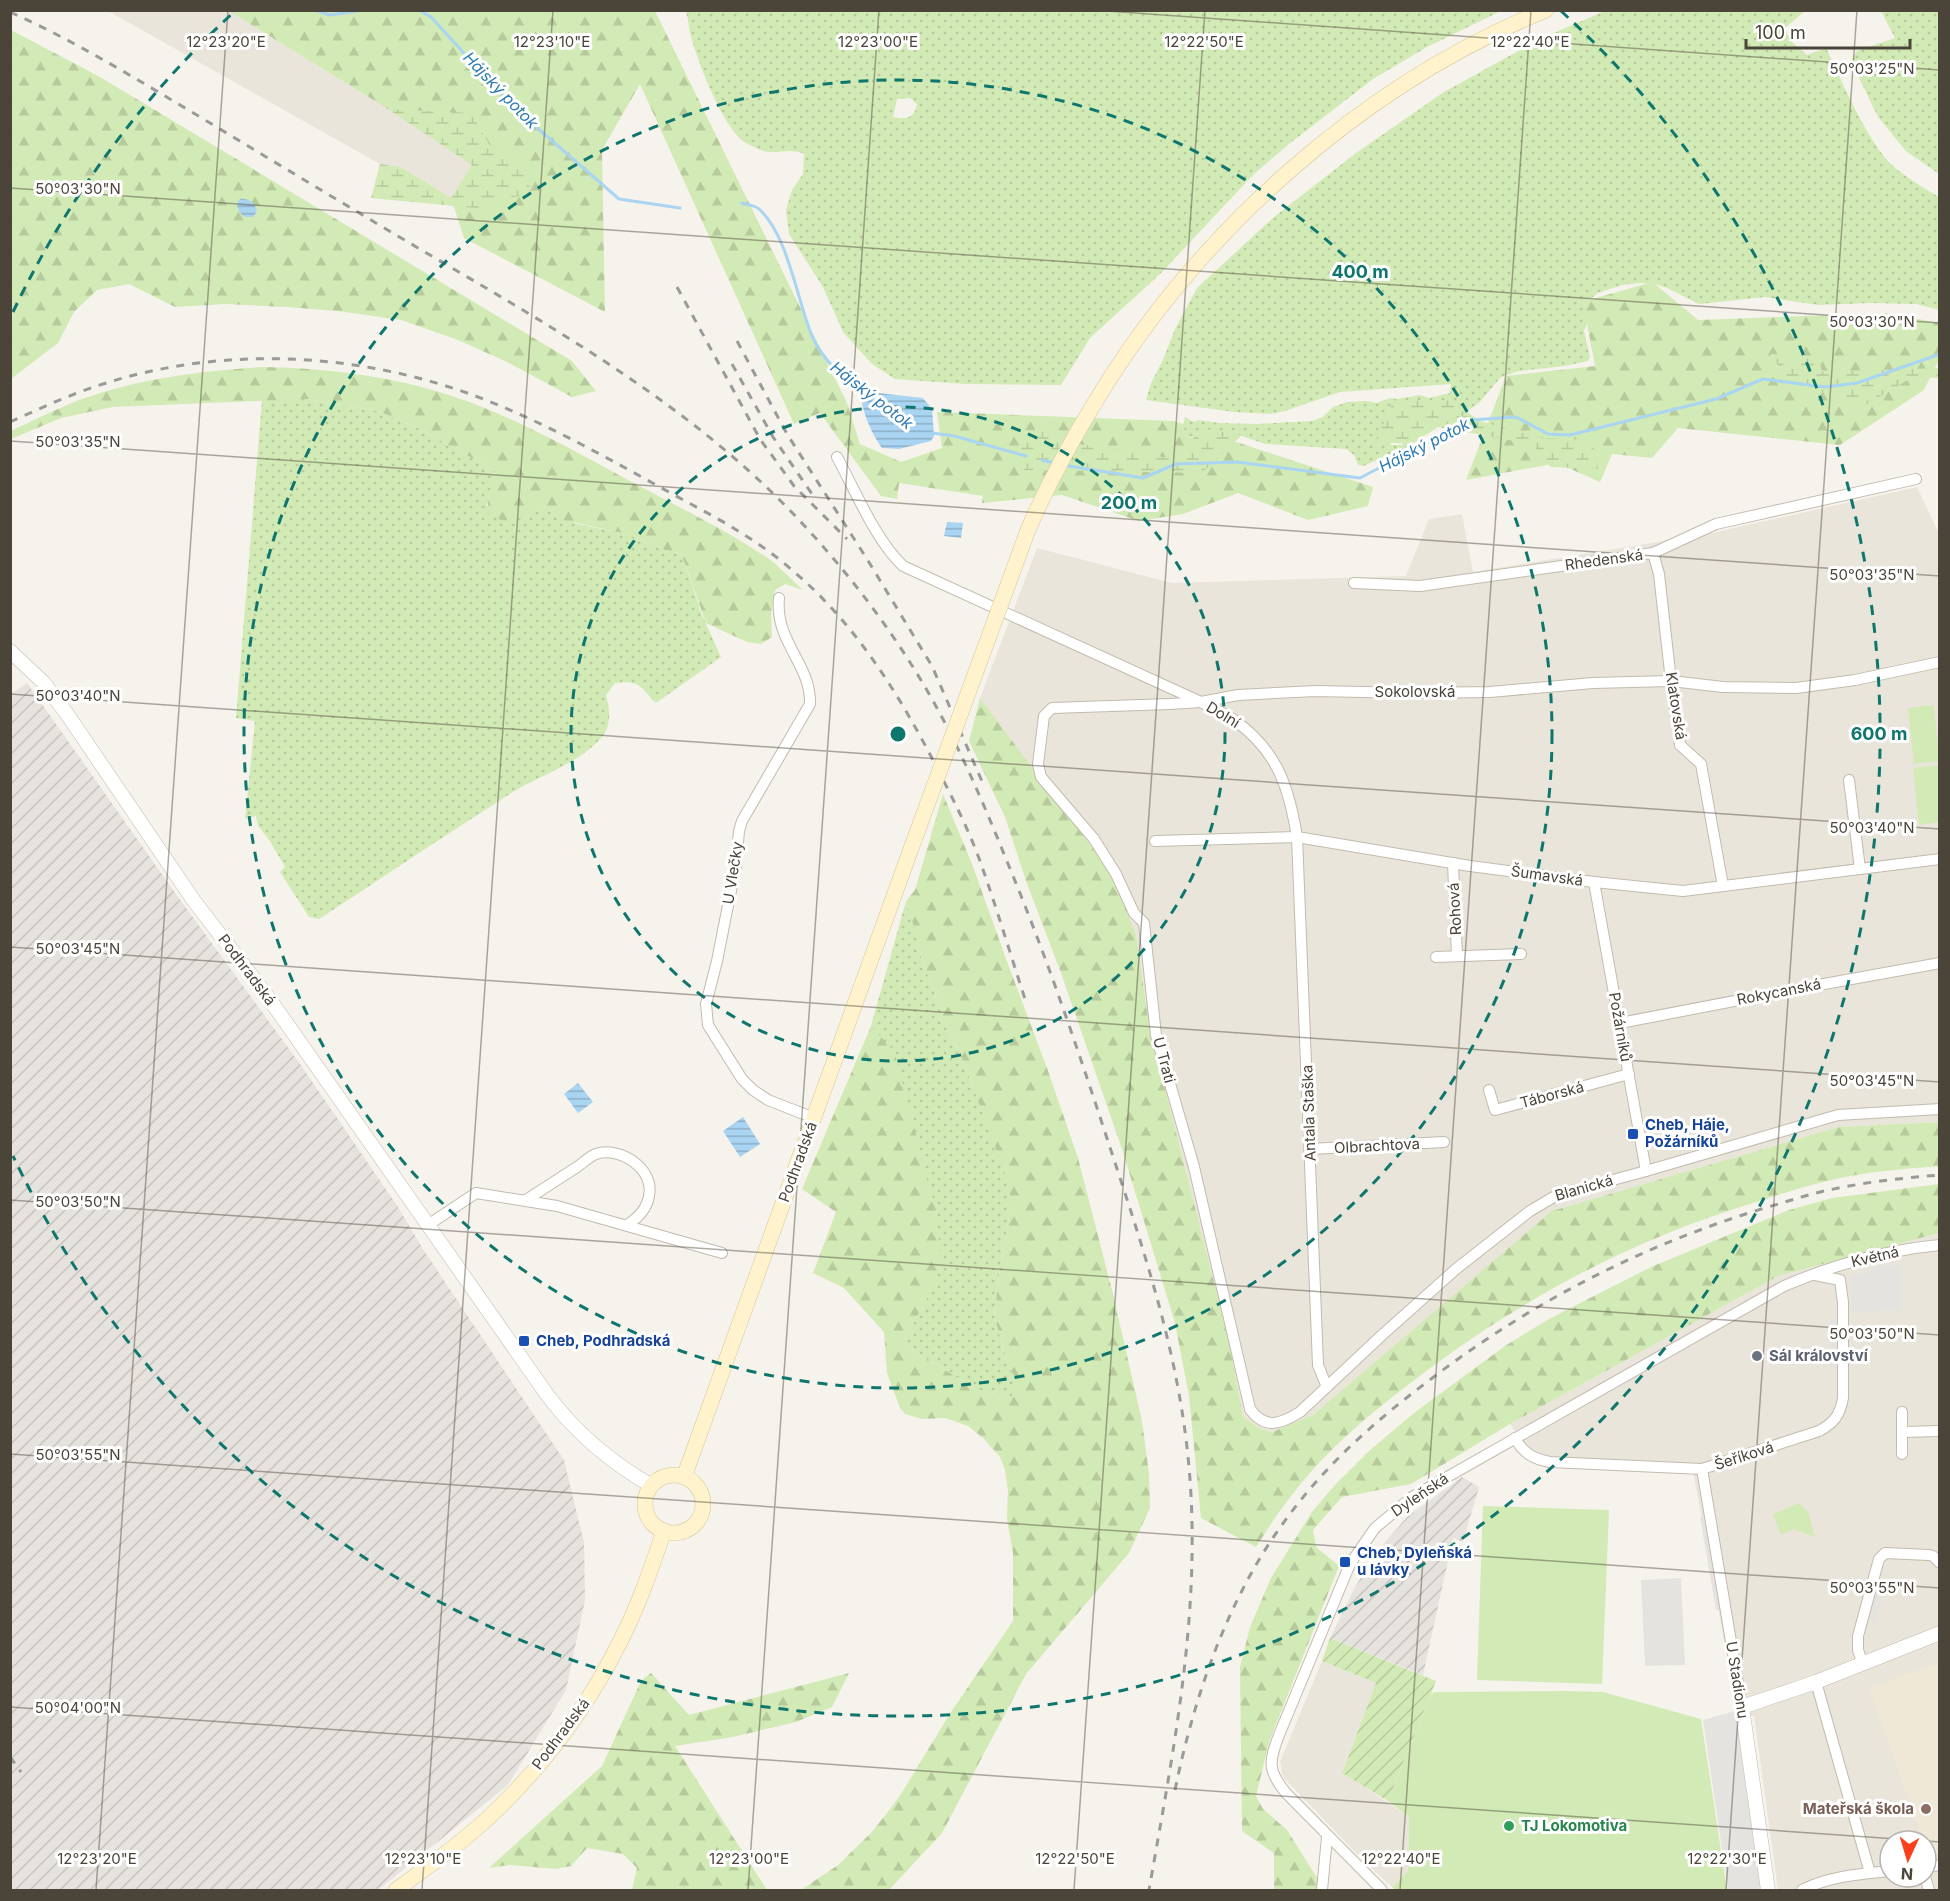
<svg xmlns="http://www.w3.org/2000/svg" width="1950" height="1901" viewBox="0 0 1950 1901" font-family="Inter,sans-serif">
  <defs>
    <pattern id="industrial-furrows" width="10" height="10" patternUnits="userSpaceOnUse" patternTransform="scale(1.5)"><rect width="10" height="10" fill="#e6e2dd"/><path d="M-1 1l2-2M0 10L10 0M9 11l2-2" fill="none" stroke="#c7c3be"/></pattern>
    <pattern id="grass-dots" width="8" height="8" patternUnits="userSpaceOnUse" patternTransform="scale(1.5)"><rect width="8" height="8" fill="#d2eab5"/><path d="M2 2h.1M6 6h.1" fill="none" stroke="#b6ca9c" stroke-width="1.8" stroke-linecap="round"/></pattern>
    <pattern id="forest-firs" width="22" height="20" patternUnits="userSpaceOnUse" patternTransform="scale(1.5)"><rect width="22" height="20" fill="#d2eab5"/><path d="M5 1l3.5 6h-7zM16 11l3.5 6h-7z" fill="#b6ca9c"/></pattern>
    <pattern id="wetland-marsh" width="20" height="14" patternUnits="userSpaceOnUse" patternTransform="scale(1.5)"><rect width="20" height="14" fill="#d2eab5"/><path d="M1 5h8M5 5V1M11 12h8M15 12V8" fill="none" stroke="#b6ca9c"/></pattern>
    <pattern id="garden-furrows" width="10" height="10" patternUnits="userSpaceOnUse" patternTransform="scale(1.5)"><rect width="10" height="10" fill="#d2eab5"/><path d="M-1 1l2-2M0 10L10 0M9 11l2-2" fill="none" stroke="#b6ca9c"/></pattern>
    <pattern id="water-rules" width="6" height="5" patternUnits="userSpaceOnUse" patternTransform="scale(1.5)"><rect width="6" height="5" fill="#a9d4f2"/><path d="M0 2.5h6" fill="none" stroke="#8caec5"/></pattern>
  </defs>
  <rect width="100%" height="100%" fill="#f6f3ec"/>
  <!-- residential -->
  <g fill="#eae5da" fill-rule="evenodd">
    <path d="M108,11h121l159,98 84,56 -21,33 -50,-31 -21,-3z"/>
    <path d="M1917,487l23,49 -1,586 -100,5 -286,84 -240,204 -41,17 -12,-3 -17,-13 -14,-74 -80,-317 -13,-91 -24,-60 -132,-176 57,-150 135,35 234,-7 23,-57 33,-5 11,58 239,-39z"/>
    <path d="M1939,1233v657h-161l-24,-174 -16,1 -45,-246 -149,-12 -18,-12 -16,-23 268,-148zM1890,1841h36v36h-36z"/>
    <path d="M1322,1661l54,22 -34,89 67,45 -1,54 -16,16 -30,-28 -79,-82 -3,-15z"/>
  </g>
  <!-- industrial -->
  <g fill="url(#industrial-furrows)">
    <path d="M27,683l151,214 122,167 96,140 27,45 141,211 20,83 1,57 -19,90 -58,95 -130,105h-367l-1,-1195z"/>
    <path d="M1462,1477l17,10 -16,55 -10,-4 -30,137 -93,-37 26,-53 29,-43 23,-26z"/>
  </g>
  <!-- education -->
  <path fill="#efe8d6" d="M1939,1663v193l-10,1 -3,-8v-8h-3l-54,-153z"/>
  <!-- grass -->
  <g fill="url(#grass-dots)" fill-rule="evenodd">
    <path d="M685,11h816l-74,36 -54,32 -84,65 -35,30 -94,100 -70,64 -29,47 -95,-1 -71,-5 -23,-15 -29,-32 -20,-45 -34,-53 -3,-24 6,-20 11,-16 1,-20c-12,-6 -23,-1 -36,-2 -7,-1 -16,-6 -22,-9 -23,-14 -49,-83 -56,-110 -2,-8 -1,-15 -5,-22zM910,98l7,6c-2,14 -11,16 -24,13l4,-18z"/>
    <path d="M1605,11h200l-21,18 9,14 14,12 19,-7c18,37 34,78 60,111 11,13 38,29 53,38v113l-23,-6 -45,-1 -53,2 -53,-8 -66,7 -32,-16 -12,-4 -15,-1 -18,2 -24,8 -13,10 3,18 -4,10 6,26 -2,4 -23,5 -46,5 -18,6 -22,26 -13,9 -27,9 -24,17 -9,10 -43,18 -5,-1 -4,-10 -8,-6 -81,-5 -23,-8 -55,1 -4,-11 2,-9 9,5 5,-2 21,3 36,1 56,-3 11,-4 10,-10 14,-5 20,-1 9,2 14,-5 7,1 23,-4 9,3 21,-5 1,-9 -111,8 -55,19 -15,3 -36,-2 -88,-12 5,-17 12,-23 12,-31 22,-41 77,-71 82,-64 88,-61 98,-54zM1388,434l20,4 -6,7h-11z"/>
    <path d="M1881,11h58v163l-33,-23 -28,-34 -27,-56 6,-10 38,-13z"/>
    <path d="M307,399l71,12 42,18 75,42 -8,35 50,5 11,-4 6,7 23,10 50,10 38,16 14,3 4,5 19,57 19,42 -65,46c-16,-16 -15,-23 -41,-20l-9,12c4,15 6,31 -5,43 -23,26 -61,37 -90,55 -64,41 -128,84 -192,126l-10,-2 -29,-45 5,-5 -15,-26 -12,-15 -2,-10 -11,3 10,-98 -19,-3 26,-318z"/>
    <path d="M906,901l10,29 4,24 30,81 12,23 49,129 -1,24 -13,78 -2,30 14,48 6,11v10l-3,9 -35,-7 -72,-45 6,-18 15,-25 -55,-276z"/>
  </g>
  <!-- forest -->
  <g fill="url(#forest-firs)">
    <path d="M229,11h426l192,392 13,41 41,18 41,-14 -5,-36 236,9 10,3 4,13 5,1 20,-4 161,53 -5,19 -60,14 -70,-27 -55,21 -44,7 -77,-26 -80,8 1,-7 -84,-13 -2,16 -16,-3 -61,-83 -26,11 -154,-340 -38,66 3,162 -141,-74 -13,-40 21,-33 -84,-56z"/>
    <path d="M11,30l89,47 472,284 24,30 -24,6 -67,-36 -47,-21 -57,-20 -63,-9 -51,-4 -61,-3 -51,3 -46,-23 -32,6 -23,22 -16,31 -47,36z"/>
    <path d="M1649,283l6,1 43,36 188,-7 53,10 -1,39 -14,28 -84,55 -162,-17 -26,30 -40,-4 -12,28 -43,-19 -91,17 40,-104 89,-10 -8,-42 -2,-21 4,-3z"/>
    <path d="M263,367c56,1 112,7 166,22 77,21 148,64 218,101 41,22 84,43 122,69 12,9 23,21 34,31l-18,-6 -10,6 -4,25 1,22 -11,7 -14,-2 -41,-19 -23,-65 -4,-5 -14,-3 -38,-16 -69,-15 -10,-12c-21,7 -39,23 -60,6v-15l7,-27 -75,-42 -42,-18 -71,-12 -194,8 -52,11 -50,21v-8c23,-11 47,-23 71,-32 59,-21 119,-28 181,-32z"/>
    <path d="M980,698l132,176 24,60 13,91 80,317 14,74 17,13 12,3 41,-17 239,-204 287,-84 100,-5v44c-37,3 -76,6 -112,15 -25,6 -49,14 -74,22 -126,39 -230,95 -336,175 -45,34 -90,71 -125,117 -13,16 -25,35 -36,52l-55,-29 -12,-122 -14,-73 -53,-174 -61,-176 -35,-92 -21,-64 -36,-76z"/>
    <path d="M943,794l29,70 33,92 42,112 31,90 35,136 29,127 7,53 1,34 -21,45 -103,121 -84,159 -53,57h-88l37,-25 33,-32 16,-20 14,-19 50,-82 62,-91v-68l-6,-34 1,-29 -3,-20 -5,-13 -17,-19 -15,-12 -23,-8 -23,1 -17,-5 -5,-6 -13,-35 -3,-41 -40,-44 -31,-15 23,-61 -34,-23 69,-163 23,25 42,159 5,54 -15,38 -15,25 -6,18 72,45 35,7 3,-9v-10l-6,-11 -14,-48 2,-30 13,-78v-24l-48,-129 -12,-23 -30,-81 -5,-24 -9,-29 9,-11z"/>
    <path d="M1939,1184v49l-161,43 -268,148 -99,60 -69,13 -29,33 3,17 23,19 -70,176 -13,54 7,13 24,21 32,51 -2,9h-43v-37l-32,-22 -2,-164 10,-40 21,-49 41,-66 22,-26 35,-35 45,-38 91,-67 44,-27 102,-52 138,-57 43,-12z"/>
    <path d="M651,1673l38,42 160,-42 -17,34 -36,15 -63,15 -58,9 92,144h-135l5,-22 -14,-14 -36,-6 -16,18 -15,3 -46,-4 -21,3 113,-102 39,-85z"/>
  </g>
  <!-- wetland -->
  <g fill="url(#wetland-marsh)">
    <path d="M388,109l83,4 20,34 33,14 6,16 -1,17 -26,5 -18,10 -114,-11 9,-34 21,3 50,31 21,-33z"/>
    <path d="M1770,354l49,4 3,14 117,-4v10l-26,-1 -46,27 -22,-1 -60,-28z"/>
    <path d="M1450,400l30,21 60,17 52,2 6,29 -47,-2 -19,-23 -94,-17 -26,17 -37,-2 18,-41z"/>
    <path d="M1201,428l41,7 -40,38 -178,-3 -6,-40 46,1 9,12 104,16z"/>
  </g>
  <!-- park -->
  <g fill="#d2eab5">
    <path d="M1934,705l5,56 -25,3 -6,-56z"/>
    <path d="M1939,765v57l-20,3 -6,-57z"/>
    <path d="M1799,1503l9,9 7,25 -22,-8 -12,6 -8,-21z"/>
    <path d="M1483,1506l126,4 -7,174 -125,-4z"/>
    <path d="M1567,1691l36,1 98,27 26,171h-331l-4,-3 16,-16 1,-54 -21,-16 43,-107 4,-2z"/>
  </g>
  <!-- garden -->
  <path fill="url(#garden-furrows)" d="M1330,1638l106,43 -48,120 -46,-28 34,-90 -54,-22z"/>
  <!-- parking -->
  <g fill="#e5e3e0">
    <path d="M1901,1265v45l-50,2v-37h11l5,-4 8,-1v-4z"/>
    <path d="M1829,1316l11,5v50l-10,-4z"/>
    <path d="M1707,1516l16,93 -7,1 -16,-93z"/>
    <path d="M1681,1578l4,87 -40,1 -4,-86z"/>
    <path d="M1872,1585l12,4 -9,33 -12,-3z"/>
    <path d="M1735,1711l26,179h-33l-25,-170z"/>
  </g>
  <!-- water -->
  <g fill="url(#water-rules)">
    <path d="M240,199c9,-1 15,4 17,12l-4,6h-8c-6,-4 -11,-12 -5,-18z"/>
    <path d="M861,391l62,7 9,11 2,27 -3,5 -32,8 -17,-1c-10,-13 -22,-40 -21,-57z"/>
    <path d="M947,522l16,1 -2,15 -17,-2z"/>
    <path d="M578,1083l15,19 -15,11 -14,-19z"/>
    <path d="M743,1117l17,27 -20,13 -17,-26z"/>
  </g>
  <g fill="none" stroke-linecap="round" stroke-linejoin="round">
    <!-- stream -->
    <g stroke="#a9d4f2" stroke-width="3">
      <path d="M314,10l16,5 34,-5"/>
      <path d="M419,10l12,7 81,89 107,93 61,9"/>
      <path d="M742,203c5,2 13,2 17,6 29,26 38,91 53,127 12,26 30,40 51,58"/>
      <path d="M932,433l22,3 72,20"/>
      <path d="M1042,460l12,3"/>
      <path d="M1063,465l80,13 33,-14 61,-2 123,16 110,-58 46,-3 32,17 22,1 146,-36 47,-20 62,8 32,-4 83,-29"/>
    </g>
    <defs>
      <g id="minor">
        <path d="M837,457c18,33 39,84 66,109l298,136c11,6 23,11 33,18 43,30 55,67 63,117l21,528 9,22"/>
        <path d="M1653,553l6,21 12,107 9,64 21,19 22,122"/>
        <path d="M1354,583l66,3 233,-33 63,-29 200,-45"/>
        <path d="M779,598c-1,11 0,21 4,32 9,26 28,45 27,74l-68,117 -3,10 -3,34 -19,96 -11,43 2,21 34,54 11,11 15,10 46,18"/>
        <path d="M1940,662l-85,18 -59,8 -73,-1 -52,-6 -78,2 -103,9 -80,1 -94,-2 -78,4 -37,7 -31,2 -118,4 -8,8 -6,48 3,13 53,62 22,35 18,39 10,10 12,112 38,132 56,242c15,21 31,15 50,3l81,-76 75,-67 74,-58 27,-16 89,-24 192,-56 102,-6"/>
        <path d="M1849,780l11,89"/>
        <path d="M1155,841l142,-4 173,29 124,16 89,9 257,-32"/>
        <path d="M1453,863l4,93"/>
        <path d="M1594,882l52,289"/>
        <path d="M1436,957l85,-3"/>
        <path d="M1620,1023l182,-35 138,-25"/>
        <path d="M1489,1090l6,20 134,-36"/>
        <path d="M1310,1149l134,-7"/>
        <path d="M526,1200c17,-11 34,-22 51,-33 6,-4 13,-11 19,-13 24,-8 59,15 53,42 -2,13 -11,22 -22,29"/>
        <path d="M428,1225l48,-32 81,13 165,47"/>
        <path d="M1902,1432l38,-1"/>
        <path d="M1515,1438c8,15 18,21 35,24l152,7 117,-38c15,-8 21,-16 24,-33v-96l-3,-22 -25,-5"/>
        <path d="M1902,1454v-42"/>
        <path d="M1702,1469l40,238"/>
        <path d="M1863,1664l-5,-14v-14l21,-77 6,-6 44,2 4,1 7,7"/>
        <path d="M1816,1682l54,191"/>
        <path d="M1926,1867l14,-2"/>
        <path d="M1925,1877l4,13"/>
        <path d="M1322,1890l5,-53"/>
        <path d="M1382,1890l-96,-97c-19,-23 -17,-32 -7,-58l71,-171 25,-36 37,-31 372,-211c49,-21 102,-36 156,-41"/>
        <path d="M1802,1890c27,-14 58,-16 88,-19"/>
      </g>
      <g id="tertiary">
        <path d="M10,651l33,31 24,32 127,187 74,96 280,399c29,38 62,66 104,90"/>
        <path d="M1768,1890l-26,-183 74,-25 124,-49"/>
      </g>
      <g id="secondary">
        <path d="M1094,404c102,-170 267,-319 452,-394"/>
        <circle cx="674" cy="1504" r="29"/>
        <path d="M684,1477l228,-631"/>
        <path d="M396,1890c30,-22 62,-44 90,-70 54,-50 101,-112 134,-178 18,-35 31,-73 44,-111"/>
      </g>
    </defs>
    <!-- minor casing -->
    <use href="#minor" stroke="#c2bbae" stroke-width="12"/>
    <!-- tertiary casing -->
    <use href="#tertiary" stroke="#c2bbae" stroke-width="15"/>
    <!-- secondary casing -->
    <use href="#secondary" stroke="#d6c79b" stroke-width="16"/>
    <!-- minor -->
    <use href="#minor" stroke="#fff" stroke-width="10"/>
    <!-- tertiary -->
    <use href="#tertiary" stroke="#fff" stroke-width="14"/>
    <!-- secondary -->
    <use href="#secondary" stroke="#fff3cd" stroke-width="15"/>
    <!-- rail -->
    <g stroke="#9a9a9a" stroke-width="3" stroke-dasharray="8 8" stroke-linecap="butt">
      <path d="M10,12c56,25 108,56 160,87 62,37 124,75 186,112 153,93 321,178 444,310 41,44 79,92 111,143 39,61 68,128 95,195 36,86 66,173 95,261 41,126 83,241 90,375 7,135 -19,263 -42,395"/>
      <path d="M677,287l83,152 34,47 53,53"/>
      <path d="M737,341l50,93 80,125 65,107 52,120"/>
      <path d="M732,364l41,73 39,57"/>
      <path d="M10,422c31,-14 61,-28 93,-38 118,-38 250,-32 367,10 85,31 164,80 243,122 28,16 55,33 79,54 63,53 107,124 144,196 16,31 32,62 44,95 16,45 30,92 45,138"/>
      <path d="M10,1757l11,15"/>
      <path d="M1175,1790c19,-93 52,-190 109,-268 41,-57 91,-101 147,-143 102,-78 214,-135 337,-172 21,-6 41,-13 61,-17 36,-8 74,-12 111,-15"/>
    </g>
    <defs>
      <path id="secondary-bridge" d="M912,846l116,-316c19,-44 41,-85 66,-126"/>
    </defs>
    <!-- secondary-bridge casing -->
    <use href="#secondary-bridge" stroke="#d6c79b" stroke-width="16" stroke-linecap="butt"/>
    <!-- secondary-bridge -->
    <use href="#secondary-bridge" stroke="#fff3cd" stroke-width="15"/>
  </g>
  <!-- ticks -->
  <path fill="none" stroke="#4b4439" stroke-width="1.5" stroke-opacity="0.45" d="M1093,10l847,60M10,188l1930,135M10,441l1930,135M10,694l1930,135M10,947l1930,135M10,1200l1930,135M10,1454l1930,134M10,1707l1930,135M96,1890l132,-1880M422,1890l131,-1880M748,1890l131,-1880M1074,1890l131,-1880M1400,1890l131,-1880M1726,1890l131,-1880"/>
  <!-- distance rings -->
  <g fill="none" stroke="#0f766e" stroke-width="3" stroke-dasharray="10 8">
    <circle cx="898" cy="734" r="327"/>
    <circle cx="898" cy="734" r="654"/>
    <path d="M13 312A981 981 0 0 1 235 11M1561 11A981 981 0 1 1 13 1156"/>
  </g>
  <!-- markers -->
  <g fill="#1a4fb4" stroke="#fff" stroke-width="2">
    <rect x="1627" y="1128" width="12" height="12" rx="3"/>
    <rect x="518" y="1335" width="12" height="12" rx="3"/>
    <rect x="1339" y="1556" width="12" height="12" rx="3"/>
  </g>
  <circle fill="#6b7280" stroke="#fff" stroke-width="2" cx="1757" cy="1356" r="6"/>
  <circle fill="#8d6e63" stroke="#fff" stroke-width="2" cx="1926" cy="1809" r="6"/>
  <circle fill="#2e9e5b" stroke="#fff" stroke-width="2" cx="1509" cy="1826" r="6"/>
  <g text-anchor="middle" stroke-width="6" stroke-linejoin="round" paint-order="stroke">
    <!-- street labels -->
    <g font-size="15" fill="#4b4439" stroke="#fff">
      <text transform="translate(1604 560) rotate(-8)" y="5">Rhedenská</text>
      <text x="1415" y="697">Sokolovská</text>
      <text transform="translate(1676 706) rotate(81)" y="5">Klatovská</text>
      <text transform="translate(1223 715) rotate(31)" y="5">Dolní</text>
      <text transform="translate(733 873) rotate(-81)" y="5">U Vlečky</text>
      <text transform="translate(1547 876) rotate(8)" y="5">Šumavská</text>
      <text transform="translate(1455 909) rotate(-93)" y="5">Rohová</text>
      <text transform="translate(247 970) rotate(53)" y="5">Podhradská</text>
      <text transform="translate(1779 992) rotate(-11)" y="5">Rokycanská</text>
      <text transform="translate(1620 1027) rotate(80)" y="5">Požárníků</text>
      <text transform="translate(1164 1060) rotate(75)" y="5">U Trati</text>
      <text transform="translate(1552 1095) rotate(-15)" y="5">Táborská</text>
      <text transform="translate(1309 1113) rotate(-92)" y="5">Antala Staška</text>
      <text transform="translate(1377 1146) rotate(-3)" y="5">Olbrachtova</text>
      <text transform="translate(798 1162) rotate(-70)" y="5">Podhradská</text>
      <text transform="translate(1584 1188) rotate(-16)" y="5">Blanická</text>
      <text transform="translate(1875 1257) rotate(-13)" y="5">Květná</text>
      <text transform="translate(1744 1456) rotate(-18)" y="5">Šeříková</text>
      <text transform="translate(1420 1495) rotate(-34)" y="5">Dyleňská</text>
      <text transform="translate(1737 1680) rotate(81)" y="5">U Stadionu</text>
      <text transform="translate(561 1734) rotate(-53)" y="5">Podhradská</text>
    </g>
    <!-- transit labels -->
    <g font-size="15" font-weight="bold" fill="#164399" stroke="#fff" text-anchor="start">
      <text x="1645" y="1130">Cheb, Háje,<tspan x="1645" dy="17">Požárníků</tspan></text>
      <text x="536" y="1346">Cheb, Podhradská</text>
      <text x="1357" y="1558">Cheb, Dyleňská<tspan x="1357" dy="17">u lávky</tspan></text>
    </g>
    <!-- worship labels -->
    <g font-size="15" font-weight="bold" fill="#5b616d" stroke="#fff" text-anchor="start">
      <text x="1769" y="1361">Sál království</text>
    </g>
    <!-- education labels -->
    <g font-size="15" font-weight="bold" fill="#785e54" stroke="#fff" text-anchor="end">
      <text x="1914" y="1814">Mateřská škola</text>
    </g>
    <!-- leisure labels -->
    <g font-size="15" font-weight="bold" fill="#27864d" stroke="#fff" text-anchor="start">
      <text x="1521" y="1831">TJ Lokomotiva</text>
    </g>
    <!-- water labels -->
    <g font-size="16" font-style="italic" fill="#2e7ab2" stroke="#fff">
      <text transform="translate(501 90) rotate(46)" y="6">Hájský potok</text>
      <text transform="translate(872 395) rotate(38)" y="6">Hájský potok</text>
      <text transform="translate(1424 445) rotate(-27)" y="6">Hájský potok</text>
    </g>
  </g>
  <g font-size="15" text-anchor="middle" fill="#4b4439" stroke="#fff" stroke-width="6" stroke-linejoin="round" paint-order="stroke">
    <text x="226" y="47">12°23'20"E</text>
    <text x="552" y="47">12°23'10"E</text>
    <text x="878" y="47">12°23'00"E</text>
    <text x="1204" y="47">12°22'50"E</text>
    <text x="1530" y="47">12°22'40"E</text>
    <text x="1872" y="74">50°03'25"N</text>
    <text x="78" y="194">50°03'30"N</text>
    <text x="1872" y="327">50°03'30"N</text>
    <text x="78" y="447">50°03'35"N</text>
    <text x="1872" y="580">50°03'35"N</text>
    <text x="78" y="701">50°03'40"N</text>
    <text x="1872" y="833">50°03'40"N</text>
    <text x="78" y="954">50°03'45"N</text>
    <text x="1872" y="1086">50°03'45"N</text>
    <text x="78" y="1207">50°03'50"N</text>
    <text x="1872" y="1339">50°03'50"N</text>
    <text x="78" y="1460">50°03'55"N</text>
    <text x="1872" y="1593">50°03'55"N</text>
    <text x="78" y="1713">50°04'00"N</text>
    <text x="97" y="1864">12°23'20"E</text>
    <text x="423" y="1864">12°23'10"E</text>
    <text x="749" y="1864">12°23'00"E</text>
    <text x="1075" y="1864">12°22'50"E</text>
    <text x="1401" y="1864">12°22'40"E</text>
    <text x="1727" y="1864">12°22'30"E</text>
  </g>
  <circle cx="898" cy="734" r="9" fill="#0f766e" stroke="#fff" stroke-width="3"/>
  <g font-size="18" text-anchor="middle" font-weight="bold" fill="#0f766e" stroke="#fff" stroke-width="6" stroke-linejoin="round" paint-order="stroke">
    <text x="1360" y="278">400 m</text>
    <text x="1129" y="509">200 m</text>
    <text x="1879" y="740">600 m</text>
  </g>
  <!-- border -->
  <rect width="1950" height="1901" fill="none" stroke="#4b4439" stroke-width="24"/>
  <!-- north arrow -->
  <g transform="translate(1908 1859) rotate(184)"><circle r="28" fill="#ffffff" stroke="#b7b4b0" stroke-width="1.5"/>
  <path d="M0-4.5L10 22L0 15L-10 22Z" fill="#fc3f1d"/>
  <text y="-9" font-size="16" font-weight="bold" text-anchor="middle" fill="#4b4439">N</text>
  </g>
  <!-- scale -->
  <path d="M1746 39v9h164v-9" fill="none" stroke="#4b4439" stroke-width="3"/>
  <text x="1755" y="39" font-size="18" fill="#4b4439" stroke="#ffffff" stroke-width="4.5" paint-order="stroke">100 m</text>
</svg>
